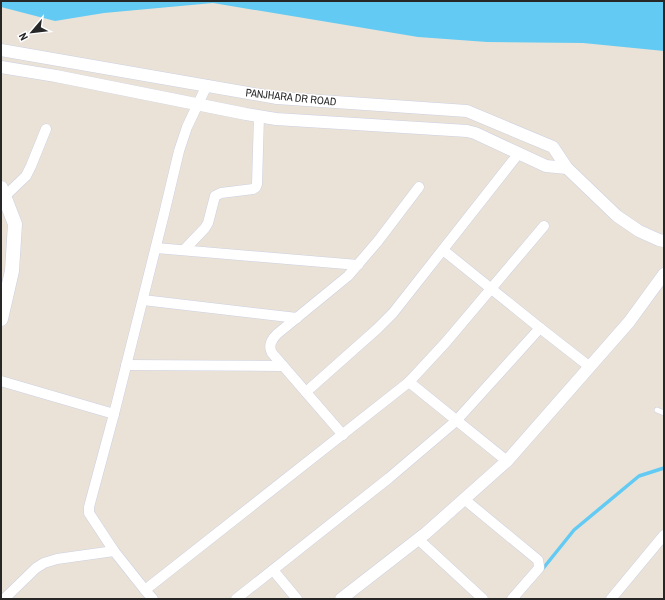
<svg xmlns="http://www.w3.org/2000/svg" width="665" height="600" viewBox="0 0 665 600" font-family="'Archivo Narrow',sans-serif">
  <rect width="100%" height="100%" fill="#eae2d7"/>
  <!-- water -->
  <path fill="#63cbf3" d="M1,1h663v50l-81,-8 -96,-1 -69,-5 -205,-34 -109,10 -49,8 -54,-14z"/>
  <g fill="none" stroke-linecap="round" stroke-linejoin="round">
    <!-- stream -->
    <path stroke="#63cbf3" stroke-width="3.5" d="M541,571l33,-41 65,-54 25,-8"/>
    <defs>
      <path id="service" d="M657,410l7,3"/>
      <g id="minor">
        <path d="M4,197l22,-21 5,-10 15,-37"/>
        <path d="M156,248l202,17"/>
        <path d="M184,250l21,-22 3,-5 7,-27 6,-3 32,-4 3,-2 1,-3 2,-68"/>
        <path d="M443,250l97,78 50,39"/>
        <path d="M143,300l154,18"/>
        <path d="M126,365l157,1"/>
        <path d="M1,381l113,33 50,-200 15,-63 8,-24 20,-42"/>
        <path d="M409,382l98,79"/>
        <path d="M306,392l71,-63 16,-16 126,-160"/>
        <path d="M114,414l-25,93v6l25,38 31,39"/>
        <path d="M343,435l-71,-82c-4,-7 -1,-13 5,-19l71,-58 30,-35 41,-54"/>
        <path d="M464,499l74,61 1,6v2l-27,31"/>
        <path d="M418,539l65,60"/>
        <path d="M273,570l24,29"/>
        <path d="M4,599l32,-31 8,-5 13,-4 57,-8"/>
        <path d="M153,599l-8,-9 264,-208 37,-40 98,-116"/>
        <path d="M236,599l153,-121 67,-57 84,-93"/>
        <path d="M611,599l53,-64"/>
      </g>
      <g id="tertiary">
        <path d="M1,50l276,48 190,13 86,36 14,21 50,48 22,15 20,9 5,1"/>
        <path d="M1,67l55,9 190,38 30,5 191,12 8,2 71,33 21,2"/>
        <path d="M341,599l85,-66 81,-72 122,-139 35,-48"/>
      </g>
      <path id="secondary" d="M1,188l14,36 -3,47 -11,48"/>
    </defs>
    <!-- service casing -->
    <use href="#service" stroke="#ccd0e1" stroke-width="6"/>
    <!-- minor casing -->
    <use href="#minor" stroke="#ccd0e1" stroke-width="11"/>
    <!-- tertiary casing -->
    <use href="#tertiary" stroke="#ccd0e1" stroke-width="13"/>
    <!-- secondary casing -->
    <use href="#secondary" stroke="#ccd0e1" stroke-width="15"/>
    <!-- service -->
    <use href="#service" stroke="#fff" stroke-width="5"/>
    <!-- minor -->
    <use href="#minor" stroke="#fff" stroke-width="10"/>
    <!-- tertiary -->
    <use href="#tertiary" stroke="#fff" stroke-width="12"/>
    <!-- secondary -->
    <use href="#secondary" stroke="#fff" stroke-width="14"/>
  </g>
  <g text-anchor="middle" stroke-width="3" stroke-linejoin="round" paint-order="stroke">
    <!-- street labels -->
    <g font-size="11" fill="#272727" stroke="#fff">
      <text transform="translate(291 97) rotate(6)" y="4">PANJHARA DR ROAD</text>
    </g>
  </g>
  <!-- border -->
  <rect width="665" height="600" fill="none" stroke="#272727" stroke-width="4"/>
  <!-- north arrow -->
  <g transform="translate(32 32) rotate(242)" stroke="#ffffff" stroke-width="3" paint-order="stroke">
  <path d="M0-3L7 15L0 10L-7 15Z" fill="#272727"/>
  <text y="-6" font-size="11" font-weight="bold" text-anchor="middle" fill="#272727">N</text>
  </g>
</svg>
